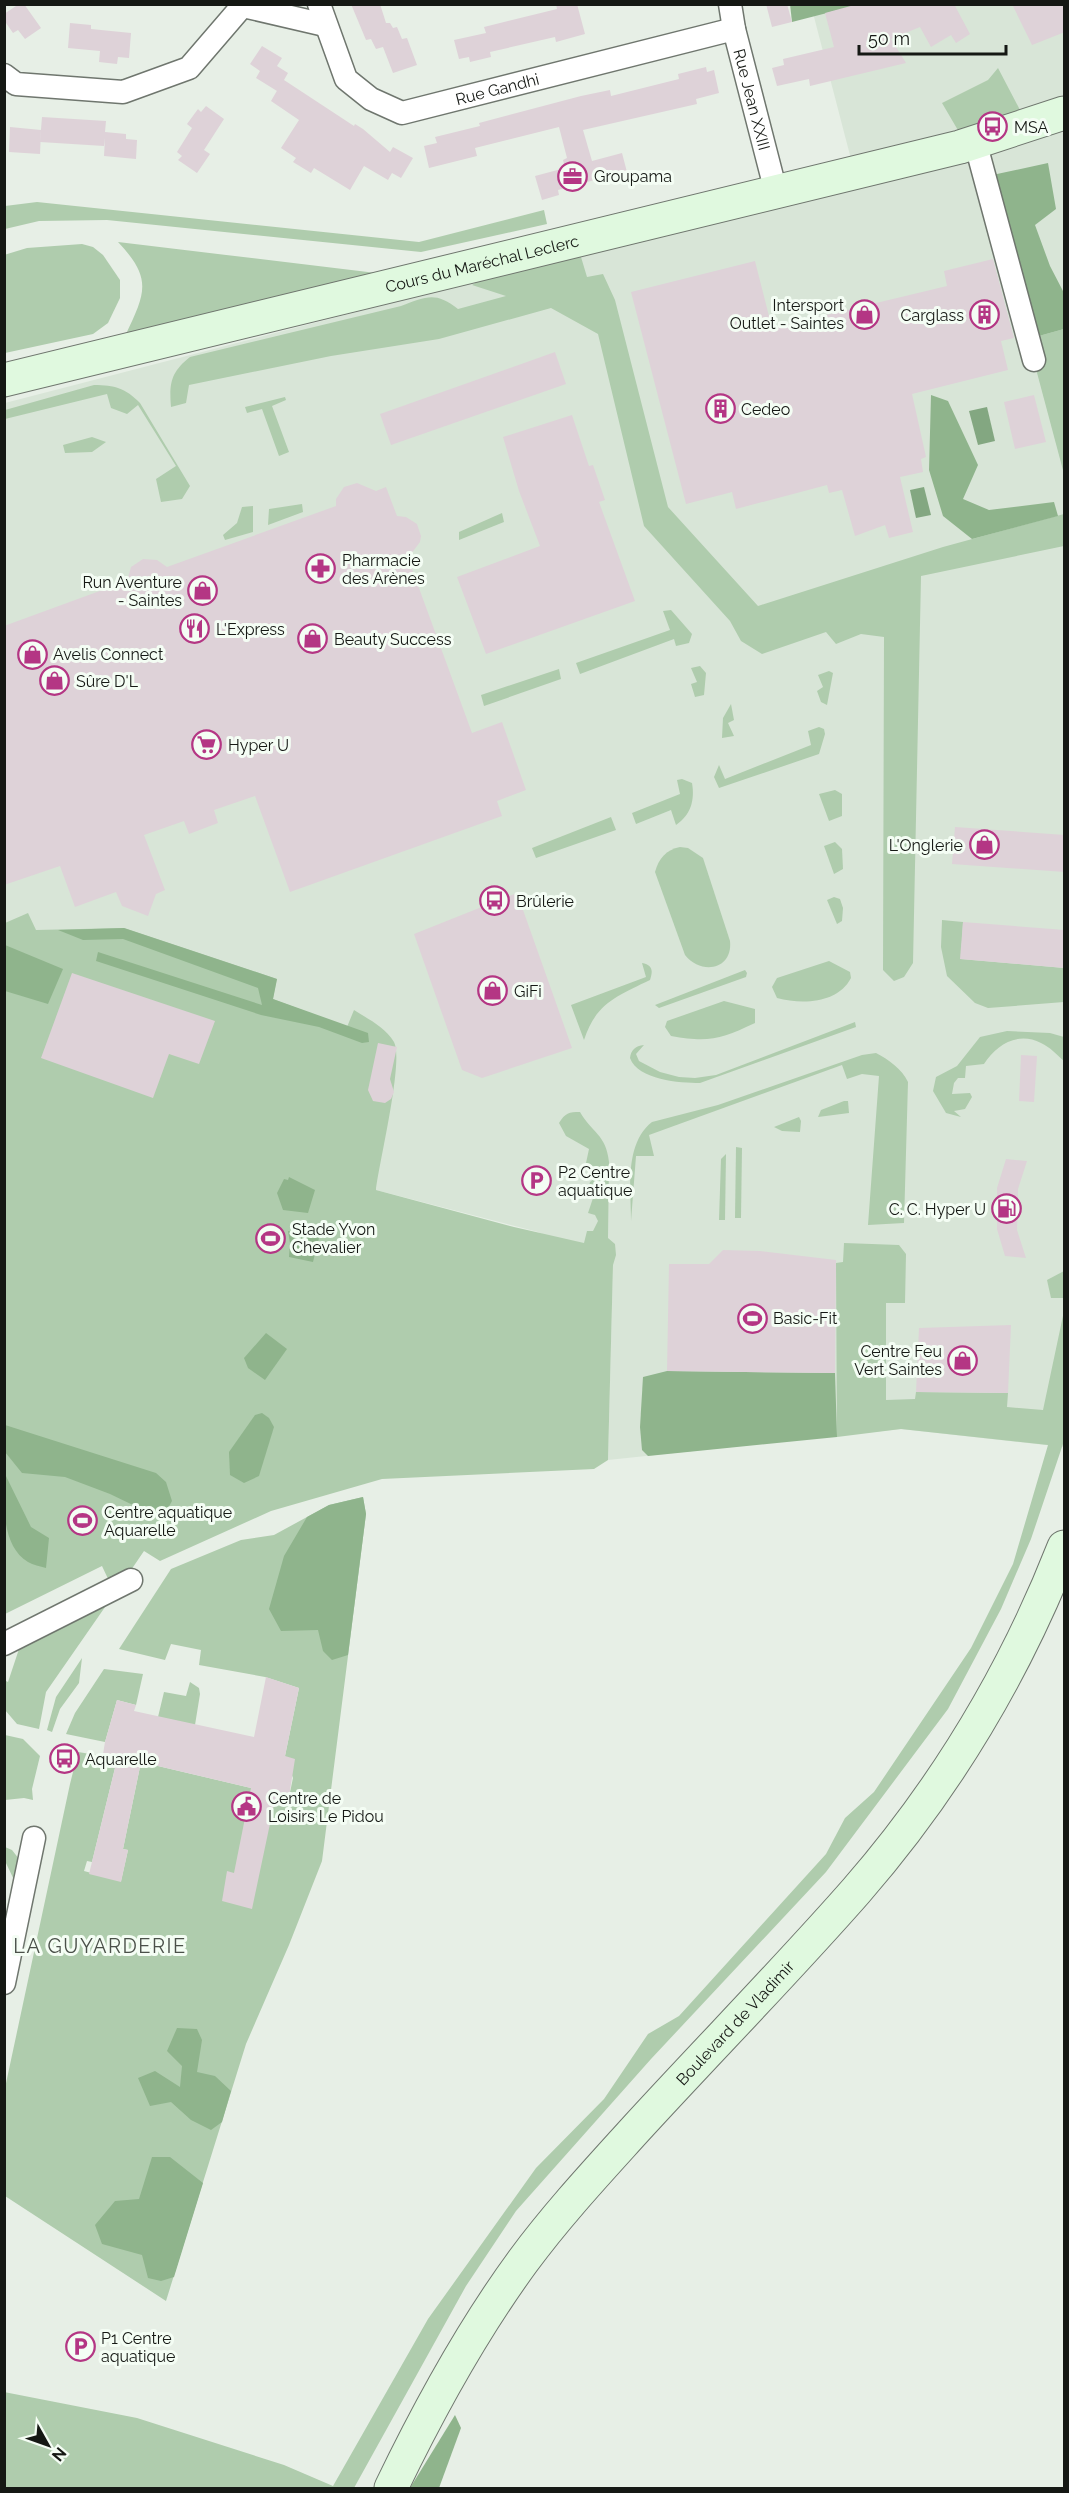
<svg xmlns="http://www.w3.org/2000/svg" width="1069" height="2493" viewBox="0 0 1069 2493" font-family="Raleway,sans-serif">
  <rect width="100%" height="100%" fill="#e7efe6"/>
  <!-- built -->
  <path fill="#d8e5d7" d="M836,4l228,1v1442l-163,-18 -293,31 5,-195 -75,-33 -162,-42 -28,-163 -75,-28 4,-20 -219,-49h-22l-31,-7v-520l552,-143 295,-97 -39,-150z"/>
  <!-- green -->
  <g fill="#afccad">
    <path d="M998,68l22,42 -61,22 -17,-29 46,-23z"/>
    <path d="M37,202l382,40 125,-32 3,14 -126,28 -314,-32 -68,1 -34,8v-23z"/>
    <path d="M118,242l258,31 -250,61c20,-42 26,-56 -8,-92z"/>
    <path d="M82,244l11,3 10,8 17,25v18l-12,25 -15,11 -88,19 -1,-98 23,-7z"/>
    <path d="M581,257l6,20 16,-3 12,26 53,207 90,99 185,-59 121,-33v32l-143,30 -8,387 -9,14 -10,4 -11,-11 1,-333 -23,-3 -25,10 -10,-12 -64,22 -21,-13 -11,-20 -86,-95 -46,-192 -47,-26 -112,31 -108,17 -142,29 -3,18 -15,4c-2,-24 0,-35 19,-50l211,-51c25,-9 34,-15 57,3l48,-13 -34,-11 16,-10z"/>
    <path d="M1064,329v145l-36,-135z"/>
    <path d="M94,385c21,0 31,3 46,18l50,83 -8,13 -21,3 -5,-23 20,-13 -38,-61 -11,9 -16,-6 -4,-14 -102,25v-9z"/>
    <path d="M285,397l1,3 -14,6 17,46 -10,4 -17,-47 -15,4 -2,-6z"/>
    <path d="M92,437l14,5 -14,10 -27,1 -2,-8z"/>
    <path d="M302,504l1,8 -35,13 1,-16z"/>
    <path d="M253,506v26l-28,8 -2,-5 14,-12 5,-16z"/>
    <path d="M502,513l2,9 -45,18v-8z"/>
    <path d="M671,610l21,24 -3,9 -13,3 -2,-7 -94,35 -4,-11 94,-33 -7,-19z"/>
    <path d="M700,666l6,7 -2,22 -9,2 -4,-13 6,-2 -6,-14z"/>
    <path d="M559,669l2,10 -77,27 -3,-11z"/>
    <path d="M829,671l4,2 -6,32 -6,-3 -4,-11 6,-4 -5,-12z"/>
    <path d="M731,704l3,16 -6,3 6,13 -12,2 1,-20z"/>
    <path d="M819,727l5,2 1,5 -6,20 -100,34 -5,-11 5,-12 6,14 86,-34 -3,-14z"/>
    <path d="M682,779l10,4c3,17 -1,32 -16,42l-5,-15 -35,14 -4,-11 48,-19 -3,-14z"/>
    <path d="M835,790l7,4v22l-13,5 -10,-27z"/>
    <path d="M611,817l5,13 -80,28 -4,-10z"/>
    <path d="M835,842l7,7 1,20 -9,5 -10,-28z"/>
    <path d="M680,847l8,1 15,10 27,83c3,28 -28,35 -45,14l-30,-83c4,-14 11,-22 25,-25z"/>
    <path d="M834,897l6,2 3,9 -1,13 -5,3 -10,-24z"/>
    <path d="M28,913l8,17 88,-2 153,51 -4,20 74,28 7,-17c14,9 31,17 40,32 10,19 -15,121 -18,148l138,37 70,16 3,-12h6l5,-10 -3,-6 -7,-2 5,-15 -7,-1 4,-15 7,-6v-8l-11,-5 3,-14 -23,-13 -7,-13c6,-10 10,-11 21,-11 12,21 26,22 29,50l-1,76 7,6 1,11 -3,10 -5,195 -14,9 -212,10 -111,32 -111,50 -16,-10 -15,22 -19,10 -8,-17 -97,48v-691z"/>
    <path d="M942,920l21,2 -2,37 103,9v34l-76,6 -13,-5 -28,-27 -6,-29z"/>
    <path d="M829,961l21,11 1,6c-13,25 -48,27 -74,20l-5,-11 5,-9z"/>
    <path d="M642,963c11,2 11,8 8,17 -33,16 -54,23 -66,60l-13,-35 75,-28z"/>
    <path d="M745,970l2,3 -1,4 -87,31 -4,-3z"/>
    <path d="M724,1001l31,8v14c-34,16 -46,20 -84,13l-6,-9 2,-6z"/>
    <path d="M855,1022l1,5 -156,56c-20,0 -62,-3 -70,-25 1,-8 5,-12 14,-13l-8,9 3,7 21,11 19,5 16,1 21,-3z"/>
    <path d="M1007,1031l43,2 14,4v24c-7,-6 -14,-14 -23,-18 -23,-12 -45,2 -57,21l-18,2 -1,12h-7l-4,5 -2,11 18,-1 2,4 -7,12 -11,2 7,6 -15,-4 -13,-22 3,-14 21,-11 23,-29z"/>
    <path d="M876,1053c12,6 26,16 32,29l-4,141 -36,2 11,-149 -17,-2 -15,5 -5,-14 -193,70 5,21h-18l-5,65c0,-31 -7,-77 21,-99l66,-17 144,-50z"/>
    <path d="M844,1101h4l1,12 -31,4 3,-7z"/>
    <path d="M799,1117l2,4 -1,11 -18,-1 -8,-4z"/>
    <path d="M736,1147l6,1 -1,70h-6z"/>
    <path d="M726,1154l-1,66h-6l2,-61z"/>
    <path d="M844,1243l55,2 7,9 -1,49h-19v97l29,-1 1,-7 92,1 -1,14 36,3 21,-99v130l-33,98 -30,70 -53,100 -122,163 -175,187 -135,152 -50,75 -112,202h-349l-1,-96 133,26 147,47 49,21 95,-167 108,-151 68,-69 44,-65 31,-18 147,-162 19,-36 29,-26 97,-144 42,-84 35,-119 -147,-16 -64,8 -1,-174 7,-1z"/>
    <path d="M1064,1271v27h-13l-4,-18z"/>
    <path d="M363,1497l3,17 -44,347 -33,84 -43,99 -80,257 -161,-105v-108l65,-304 8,-32 25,4 -2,10 14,2 -23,94 -5,-1 -3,10 37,10 7,-31 -5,-1 18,-87 110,26 24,12 13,2 5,-24 -8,-22 14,-68 -34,-11 -66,-12 2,-15 -30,-6 -6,16 -46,-11 52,-80 70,-29 33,-5 55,-30z"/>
    <path d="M112,1597l-66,95 -7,37 -22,-5 -12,-14 -1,-30 4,2 14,-42z"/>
    <path d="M82,1658l-3,25 -19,26 -8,23 -5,-2 9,-33z"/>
    <path d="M104,1669l39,5 -7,31 -19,-5 -12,42 -39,-8 9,-21z"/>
    <path d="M190,1682l9,6 1,6 -5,31 -37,-8 6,-25 22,4z"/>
    <path d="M5,1735l18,4 17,17 -8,33 1,11 -9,-2 -19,2z"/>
    <path d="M5,1847l7,3 7,9 -3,25 -11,-23z"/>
  </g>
  <!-- forest -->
  <g fill="#8fb48c">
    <path d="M790,4l68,1 -66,17z"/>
    <path d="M1048,163l8,46 -21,16 15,41 14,27v36l-36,10 -45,-162z"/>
    <path d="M931,395l17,6 30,64 -15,34 26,11 65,-8 4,14 -86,23 -29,-23 -14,-46z"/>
    <path d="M124,928l153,51 -4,20 95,34 1,9 -7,1 -43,-16 -58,-12 -165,-54 2,-9 164,53 -4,-17 -135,-49 -40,1 -25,-10z"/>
    <path d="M5,945l58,24 -15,35 -43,-13z"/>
    <path d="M289,1177l26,13 -7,23 -25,-3 -6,-17 7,-14 4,1z"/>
    <path d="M288,1231l31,7 -6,24 -24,-5 1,-14z"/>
    <path d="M266,1333l21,16 -22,31 -17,-12 -4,-10z"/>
    <path d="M667,1371l168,2 2,64 -189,19 -6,-6 -2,-23 3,-50z"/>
    <path d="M262,1413l7,5 5,9 -15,49 -15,7 -14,-8 -1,-23 26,-37z"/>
    <path d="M5,1425l151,48 10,9 6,19 -10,18 -52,-25 -45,-17 -43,-4 -17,-21z"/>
    <path d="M4,1472l27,55 18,11 -3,30c-6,-2 -13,-3 -18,-6 -28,-17 -24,-62 -24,-90z"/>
    <path d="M363,1497l3,17 -18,141 -16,5 -9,-9 -5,-21 -37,1 -12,-22 15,-53 23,-39 22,-12z"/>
    <path d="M177,2028l20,1 5,11 -5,32 18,4 16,15 -9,31 -11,8 -20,-10 -20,-18 -21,4 -12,-28 17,-7 25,16 2,-21 -15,-15z"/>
    <path d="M152,2157h18l33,26 -29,94 -13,4 -13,-3 -6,-23 -40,-11 -7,-19 20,-24 24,-2z"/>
    <path d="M455,2415l6,13 -22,60h-29z"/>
  </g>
  <!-- water -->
  <g fill="#83a781">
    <path d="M987,407l8,34 -17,4 -9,-34z"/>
    <path d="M924,487l7,28 -15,3 -6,-28z"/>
  </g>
  <!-- building -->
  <g fill="#ded2d8">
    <path d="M19,4h5l17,24 -16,11 -7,-9 -5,3 -9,-13v-6z"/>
    <path d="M351,4h29l6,19h4l3,5 4,-1 5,12 5,-1 10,27 -24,8 -10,-26 -7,2 -5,-10 -5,1z"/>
    <path d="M556,4h21l8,30 -29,8 -1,-5 -65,15 1,5 -21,5 -1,-5 -10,2 -5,-19 32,-7 -2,-6 73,-18z"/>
    <path d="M766,4h21l5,18 -20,5z"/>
    <path d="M858,4h96l16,30 -14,9 -5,-8 -20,12 -11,-20 -29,12 15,24 -96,23 -1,-7 -32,7 -5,-18 12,-3 -1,-6 51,-12 -9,-34z"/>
    <path d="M1012,4h53v28l-33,13z"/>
    <path d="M70,23l21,2v4l40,4 -2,25 -11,-1 -1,7 -18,-2 1,-11 -32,-3z"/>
    <path d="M262,46l20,12 -5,8 11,7 -4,7 70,46 1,-2 8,5 27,23 3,-5 20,11 -12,20 -9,-5 -4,7 -24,-14 -14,24 -36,-22 -3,5 -18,-11 3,-4 -15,-10 18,-28 -28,-19 11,-19 -5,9 -21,-13 4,-7 -10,-7z"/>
    <path d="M706,67l1,5 7,-2 5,23 -23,6 1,5 -114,26 9,31 30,-8 6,23 -18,5 -1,-5 -51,14 1,5 -17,5 -7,-24 30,-8 -2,-8 4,-2 -8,-31 -84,21 2,8 -48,12 -5,-22 13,-3 -2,-6 45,-11 -1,-3 102,-27 29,-6 1,6 68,-17 -1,-5z"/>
    <path d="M206,106l18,13 -20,31 6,4 -13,19 -19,-13 4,-4 -5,-4 15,-24 -5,-4 11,-15 3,3z"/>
    <path d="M42,117l64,4 -1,11 21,2v5l11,1 -1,19 -32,-3 1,-18 -1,8 -64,-4z"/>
    <path d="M10,127l31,3 -1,24 -31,-2z"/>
    <path d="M993,259l21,79 -13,3 7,29 -96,24 14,63 -5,2 2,13 -23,5 13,55 -24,6 -4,-13 -30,11 -13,-46 -13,3 -2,-8 -91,24 -4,-17 -46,12 -55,-212 124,-31 17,67 175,-42 -3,-15z"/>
    <path d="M555,352l11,32 -175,61 -11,-31z"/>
    <path d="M1034,395l12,47 -31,7 -11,-47z"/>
    <path d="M572,415l17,51 4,-1 12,35 -6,2 36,99 -149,53 -29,-77 83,-31 -21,-55 -16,-54z"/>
    <path d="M357,483l19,8 10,-4 11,29 9,1 11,7 4,12 -1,6 -12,16 64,175 30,-11 24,68 -29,11 5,15 -212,76 -35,-96 -41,14 4,13 -29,11 -5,-13 -40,14 21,55 -9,4 -8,22 -26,-10 -6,-14 -41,15 -15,-41 -56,19v-259l123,-45 4,-14 12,-8 14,1 10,7 169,-61v-7l8,-12z"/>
    <path d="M955,827l110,8v37l-113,-8z"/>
    <path d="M517,893l55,155 -90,30 -20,-8 -48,-136z"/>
    <path d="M963,922l102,8v38l-105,-9z"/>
    <path d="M72,973l143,48 -16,43 -30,-10 -16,44 -112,-40z"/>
    <path d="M378,1043l19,4 -7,32 4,13 -3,7 -6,4 -12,-2 -5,-11z"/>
    <path d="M1021,1055l16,1 -3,46 -15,-1z"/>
    <path d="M1006,1159l21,2 -9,28 -1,41 9,28 -21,-2 -8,-27v-41z"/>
    <path d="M723,1250l37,1 76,9 -1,113 -168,-2 2,-107h40z"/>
    <path d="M1011,1325l-3,68 -92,-1 3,-64z"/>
    <path d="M266,1677l33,11 -14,68 10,3 -7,44 -13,-3 -23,109 -30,-8 5,-30 7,2 17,-85 -110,-26 -18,87 5,1 -7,32 -32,-8 26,-106 -14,-2 4,-24 12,-42 19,5 -2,6 120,26z"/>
  </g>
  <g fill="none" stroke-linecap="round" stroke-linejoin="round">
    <defs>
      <g id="street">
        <path id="s1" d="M319,4l27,75 25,20 31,14 332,-84"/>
        <path id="s2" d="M730,4l4,25 42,163"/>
        <path d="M243,6l82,19"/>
        <path d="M4,75l12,9 107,8 66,-24 55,-64"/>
        <path d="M976,145l58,215"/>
        <path d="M4,1644l127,-64"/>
        <path d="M4,1983l30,-145"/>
      </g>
      <g id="secondary">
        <path id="s3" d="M4,380l956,-233 104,-34"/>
        <path id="s4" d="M391,2488c38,-79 80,-156 132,-227 34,-46 72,-87 110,-129 74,-81 151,-159 223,-241 88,-101 159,-219 208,-344"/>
      </g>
    </defs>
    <!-- street casing -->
    <use href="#street" stroke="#6f766e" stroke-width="25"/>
    <!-- secondary casing -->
    <use href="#secondary" stroke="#6f766e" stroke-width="35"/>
    <!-- street -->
    <use href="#street" stroke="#fff" stroke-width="22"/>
    <!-- secondary -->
    <use href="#secondary" stroke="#e0f9df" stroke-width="33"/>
  </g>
  <!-- icons -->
  <defs>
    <symbol id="bus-ring" viewBox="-11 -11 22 22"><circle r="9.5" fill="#f4fdf4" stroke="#b43684" stroke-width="1.5"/><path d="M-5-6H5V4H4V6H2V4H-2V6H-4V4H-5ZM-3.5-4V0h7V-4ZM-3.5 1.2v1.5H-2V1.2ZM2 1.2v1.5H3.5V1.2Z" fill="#b43684"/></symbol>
    <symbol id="office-ring" viewBox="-11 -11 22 22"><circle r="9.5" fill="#f4fdf4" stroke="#b43684" stroke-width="1.5"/><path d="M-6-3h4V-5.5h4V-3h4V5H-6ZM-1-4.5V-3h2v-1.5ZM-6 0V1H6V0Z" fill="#b43684"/></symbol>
    <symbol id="shop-ring" viewBox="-11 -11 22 22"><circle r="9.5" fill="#f4fdf4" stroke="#b43684" stroke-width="1.5"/><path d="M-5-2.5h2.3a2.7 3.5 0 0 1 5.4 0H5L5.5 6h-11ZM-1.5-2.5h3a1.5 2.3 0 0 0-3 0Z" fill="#b43684"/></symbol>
    <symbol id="building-ring" viewBox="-11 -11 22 22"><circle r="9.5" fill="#f4fdf4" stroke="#b43684" stroke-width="1.5"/><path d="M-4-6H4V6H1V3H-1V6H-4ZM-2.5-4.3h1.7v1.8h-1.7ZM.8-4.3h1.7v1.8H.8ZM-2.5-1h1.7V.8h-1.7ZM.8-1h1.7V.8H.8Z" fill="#b43684"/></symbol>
    <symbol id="pharmacy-ring" viewBox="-11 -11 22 22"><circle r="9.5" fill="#f4fdf4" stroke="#b43684" stroke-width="1.5"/><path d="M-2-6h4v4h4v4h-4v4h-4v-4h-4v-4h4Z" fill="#b43684"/></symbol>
    <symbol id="restaurant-ring" viewBox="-11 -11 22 22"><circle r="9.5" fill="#f4fdf4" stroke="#b43684" stroke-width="1.5"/><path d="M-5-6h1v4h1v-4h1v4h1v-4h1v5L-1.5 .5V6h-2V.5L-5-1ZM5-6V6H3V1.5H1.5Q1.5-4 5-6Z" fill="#b43684"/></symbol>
    <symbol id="supermarket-ring" viewBox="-11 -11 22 22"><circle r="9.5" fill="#f4fdf4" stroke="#b43684" stroke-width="1.5"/><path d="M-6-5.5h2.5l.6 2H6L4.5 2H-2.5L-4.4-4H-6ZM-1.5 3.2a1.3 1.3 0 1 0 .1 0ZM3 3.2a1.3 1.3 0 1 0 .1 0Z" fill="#b43684"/></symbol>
    <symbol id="parking-ring" viewBox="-11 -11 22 22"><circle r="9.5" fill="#f4fdf4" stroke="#b43684" stroke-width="1.5"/><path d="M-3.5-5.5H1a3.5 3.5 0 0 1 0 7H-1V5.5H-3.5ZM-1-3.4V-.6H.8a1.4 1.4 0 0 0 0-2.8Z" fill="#b43684"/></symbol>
    <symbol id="fuel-ring" viewBox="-11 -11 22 22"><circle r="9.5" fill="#f4fdf4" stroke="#b43684" stroke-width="1.5"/><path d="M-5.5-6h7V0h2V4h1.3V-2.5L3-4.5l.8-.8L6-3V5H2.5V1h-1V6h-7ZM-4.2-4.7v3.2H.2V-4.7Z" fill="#b43684"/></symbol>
    <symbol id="stadium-ring" viewBox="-11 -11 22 22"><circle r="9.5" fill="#f4fdf4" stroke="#b43684" stroke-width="1.5"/><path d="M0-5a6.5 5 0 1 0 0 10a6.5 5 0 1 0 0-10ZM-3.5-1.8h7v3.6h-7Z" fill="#b43684"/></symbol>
    <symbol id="civic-ring" viewBox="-11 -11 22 22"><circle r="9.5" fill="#f4fdf4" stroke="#b43684" stroke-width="1.5"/><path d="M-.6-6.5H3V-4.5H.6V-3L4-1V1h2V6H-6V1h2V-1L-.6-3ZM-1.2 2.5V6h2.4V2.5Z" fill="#b43684"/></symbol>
  </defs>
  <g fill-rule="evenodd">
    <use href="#bus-ring" x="976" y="110" width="33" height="33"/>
    <use href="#office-ring" x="556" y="160" width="33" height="33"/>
    <use href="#shop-ring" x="848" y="298" width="33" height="33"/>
    <use href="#building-ring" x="968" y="298" width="33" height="33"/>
    <use href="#building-ring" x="704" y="392" width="33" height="33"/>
    <use href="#pharmacy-ring" x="304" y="552" width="33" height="33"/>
    <use href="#shop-ring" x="186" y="574" width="33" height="33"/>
    <use href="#restaurant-ring" x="178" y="612" width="33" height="33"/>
    <use href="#shop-ring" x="296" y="622" width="33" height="33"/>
    <use href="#shop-ring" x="16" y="638" width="33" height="33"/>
    <use href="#shop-ring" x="38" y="664" width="33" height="33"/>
    <use href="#supermarket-ring" x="190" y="728" width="33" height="33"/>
    <use href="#shop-ring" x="968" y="828" width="33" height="33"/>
    <use href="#bus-ring" x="478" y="884" width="33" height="33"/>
    <use href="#shop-ring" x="476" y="974" width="33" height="33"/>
    <use href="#parking-ring" x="520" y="1164" width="33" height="33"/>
    <use href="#fuel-ring" x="990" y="1192" width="33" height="33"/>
    <use href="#stadium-ring" x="254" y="1222" width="33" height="33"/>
    <use href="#stadium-ring" x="736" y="1302" width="33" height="33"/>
    <use href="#shop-ring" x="946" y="1344" width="33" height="33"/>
    <use href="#stadium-ring" x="66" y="1504" width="33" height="33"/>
    <use href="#bus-ring" x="48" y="1742" width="33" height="33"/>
    <use href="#civic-ring" x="230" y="1790" width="33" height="33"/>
    <use href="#parking-ring" x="64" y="2330" width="33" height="33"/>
  </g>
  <g text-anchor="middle" stroke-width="6" stroke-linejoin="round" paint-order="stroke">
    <!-- street labels -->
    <g font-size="16" fill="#151814" stroke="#f4fdf4">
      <text dy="6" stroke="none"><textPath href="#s1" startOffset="244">Rue Gandhi</textPath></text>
      <text dy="6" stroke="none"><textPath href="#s2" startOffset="98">Rue Jean XXIII</textPath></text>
      <text dy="6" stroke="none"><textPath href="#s3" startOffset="492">Cours du Maréchal Leclerc</textPath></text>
      <text dy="6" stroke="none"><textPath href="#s4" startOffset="582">Boulevard de Vladimir</textPath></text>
    </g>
    <!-- poi labels -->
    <g font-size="16" fill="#151814" stroke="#f4fdf4" text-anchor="start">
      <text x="1014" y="133">MSA</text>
      <text x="594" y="182">Groupama</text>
      <text x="844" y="311" text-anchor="end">Intersport<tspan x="844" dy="18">Outlet - Saintes</tspan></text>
      <text x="964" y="321" text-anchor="end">Carglass</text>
      <text x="741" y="415">Cedeo</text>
      <text x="342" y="566">Pharmacie<tspan x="342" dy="18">des Arènes</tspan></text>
      <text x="182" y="588" text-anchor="end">Run Aventure<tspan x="182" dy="18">- Saintes</tspan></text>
      <text x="216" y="635">L'Express</text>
      <text x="334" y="645">Beauty Success</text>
      <text x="53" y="660">Avelis Connect</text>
      <text x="76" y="687">Sûre D'L</text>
      <text x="228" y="751">Hyper U</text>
      <text x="963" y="851" text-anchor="end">L'Onglerie</text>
      <text x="516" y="907">Brûlerie</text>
      <text x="514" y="997">GiFi</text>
      <text x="558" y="1178">P2 Centre<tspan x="558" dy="18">aquatique</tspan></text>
      <text x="986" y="1215" text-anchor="end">C. C. Hyper U</text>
      <text x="292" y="1235">Stade Yvon<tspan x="292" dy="18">Chevalier</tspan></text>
      <text x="773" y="1324">Basic-Fit</text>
      <text x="942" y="1357" text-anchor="end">Centre Feu<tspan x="942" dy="18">Vert Saintes</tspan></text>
      <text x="104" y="1518">Centre aquatique<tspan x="104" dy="18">Aquarelle</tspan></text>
      <text x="85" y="1765">Aquarelle</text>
      <text x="268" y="1804">Centre de<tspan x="268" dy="18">Loisirs Le Pidou</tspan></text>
      <text x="101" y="2344">P1 Centre<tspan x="101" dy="18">aquatique</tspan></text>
    </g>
    <!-- quarter labels -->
    <g font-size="20" letter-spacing="1.5" fill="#4a5049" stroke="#f4fdf4">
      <text x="100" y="1953">LA GUYARDERIE</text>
    </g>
  </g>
  <!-- border -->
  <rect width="1069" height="2493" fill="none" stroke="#151814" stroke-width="12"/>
  <!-- north arrow -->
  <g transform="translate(48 2445) rotate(130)" stroke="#f4fdf4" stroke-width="4.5" paint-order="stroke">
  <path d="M0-4.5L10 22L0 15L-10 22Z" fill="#151814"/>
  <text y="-9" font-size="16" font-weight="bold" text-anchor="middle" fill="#151814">N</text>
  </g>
  <!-- scale -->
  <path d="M859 45v9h147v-9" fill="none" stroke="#151814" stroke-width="3"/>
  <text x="868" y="45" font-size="18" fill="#151814" stroke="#f4fdf4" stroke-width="4.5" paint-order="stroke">50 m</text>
</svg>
